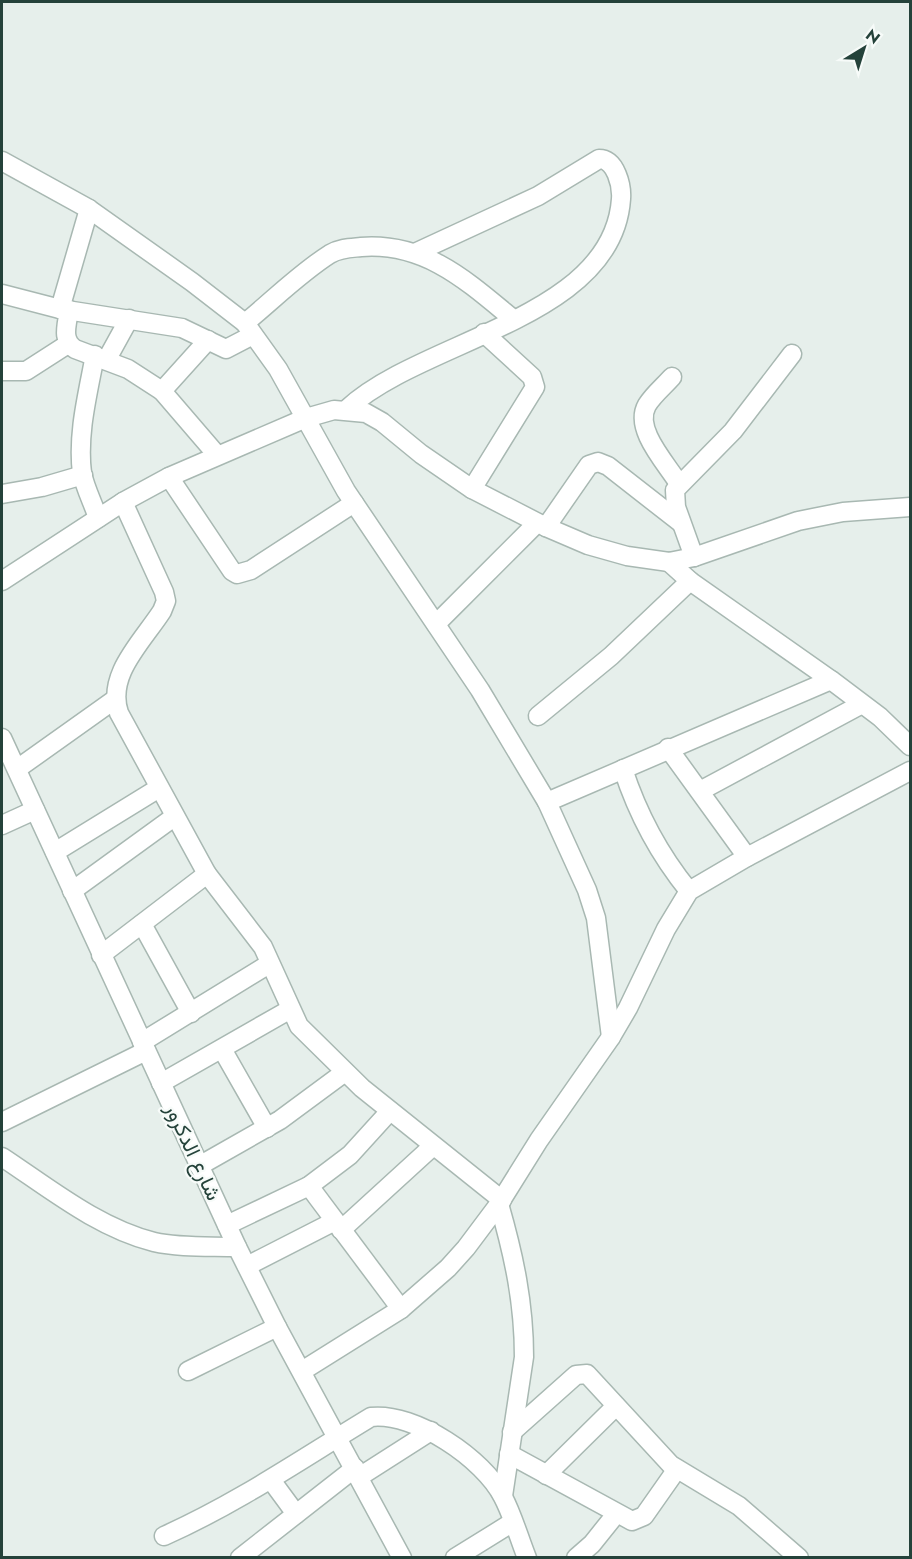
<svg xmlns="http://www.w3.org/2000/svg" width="912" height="1559" viewBox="0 0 912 1559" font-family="Jost,Vazirmatn,sans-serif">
  <rect width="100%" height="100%" fill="#e6efeb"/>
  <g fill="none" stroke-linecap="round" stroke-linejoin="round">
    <defs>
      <g id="minor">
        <path d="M2,161l87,48 103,73 53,41 33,46 68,122 134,199 67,112 40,88 9,28 15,119"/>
        <path d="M2,294l58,15 122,19 44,21 27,-14"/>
        <path d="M60,309l29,-100"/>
        <path d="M69,310c-2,15 -8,30 6,39l53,20 34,22 55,64"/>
        <path d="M245,323c27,-22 55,-50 85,-69 10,-6 21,-6 31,-7 64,-5 106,34 152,72"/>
        <path d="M95,355c-7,38 -18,79 -13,118 3,15 11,30 16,45"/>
        <path d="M107,359l22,-40"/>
        <path d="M2,371h24l42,-27"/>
        <path d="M672,377c-8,9 -19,18 -25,28 -14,24 20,59 32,79"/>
        <path d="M162,391l46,-51"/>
        <path d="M347,409c75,-70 266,-90 274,-210 1,-13 -5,-40 -22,-40l-61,37 -121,56"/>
        <path d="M169,477l63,94 5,3 14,-4 103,-67"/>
        <path d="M472,489l63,-102 -3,-10 -48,-44"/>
        <path d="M2,494l40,-7 41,-12"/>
        <path d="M123,502l41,90 2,9 -4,10c-20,31 -56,64 -43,102l88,161 56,73 36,79 63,62 140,112"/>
        <path d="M546,527l43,-62 9,-3 10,4 73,57"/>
        <path d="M694,557l-18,-50 -1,-17 58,-59 59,-77"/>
        <path d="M669,562l21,19 141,99 49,37 30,29"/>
        <path d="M2,581l121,-79 46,-25 137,-59 28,-8 32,3 16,9 39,32 51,35 74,38 42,18 39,11 42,6 25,-5 104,-36 45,-9 67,-5"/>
        <path d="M436,624l101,-101"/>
        <path d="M538,716l73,-60 79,-75"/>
        <path d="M2,738l235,509 40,80 125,231"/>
        <path d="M668,748l79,109"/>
        <path d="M17,769l97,-69"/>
        <path d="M623,769c15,46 35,84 66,122"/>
        <path d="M700,791l162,-87"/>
        <path d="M547,802l284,-122"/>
        <path d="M2,825l33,-15"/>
        <path d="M55,852l104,-64"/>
        <path d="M72,891l102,-74"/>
        <path d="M142,924l49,89"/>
        <path d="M101,955l106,-81"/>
        <path d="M142,1042l127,-78"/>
        <path d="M222,1049l45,79"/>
        <path d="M161,1083l128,-73"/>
        <path d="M2,1122l144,-71"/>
        <path d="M2,1157c47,31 96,71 152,85 26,6 57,4 83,5"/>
        <path d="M199,1166l81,-46 65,-48"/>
        <path d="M309,1186l92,123"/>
        <path d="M499,1204c15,52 25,99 25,153l-21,139"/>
        <path d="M227,1225l82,-39 41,-31 40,-44"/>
        <path d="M341,1230l92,-84"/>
        <path d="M247,1266l88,-45"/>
        <path d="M188,1371l89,-44"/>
        <path d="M302,1371l99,-62 47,-41 18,-20 33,-44 40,-64 72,-103 17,-29 38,-79 23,-38 58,-34 163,-86"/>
        <path d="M512,1432l64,-57 11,-1 84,91 68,41 60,52"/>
        <path d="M509,1454l123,67 12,-5 33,-47"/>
        <path d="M546,1475l70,-69"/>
        <path d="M359,1477l72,-46"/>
        <path d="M271,1480l25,34"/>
        <path d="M164,1536c74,-33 139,-78 207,-119 44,-5 113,42 132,80 10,19 16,41 24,61"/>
        <path d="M240,1558l115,-90"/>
        <path d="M455,1558l58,-36"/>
        <path d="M576,1558l16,-14 24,-30"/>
      </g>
    </defs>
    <!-- minor casing -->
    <use href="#minor" stroke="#a8b8b2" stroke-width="21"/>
    <!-- minor -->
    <use href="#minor" stroke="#fff" stroke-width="18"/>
  </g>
  <g text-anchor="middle" stroke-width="4.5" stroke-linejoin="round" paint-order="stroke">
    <!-- street labels -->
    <g font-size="21" fill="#24423a" stroke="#f7fbf9">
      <text transform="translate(193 1152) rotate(65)" y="7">شارع الدكرور</text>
    </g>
  </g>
  <!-- border -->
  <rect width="912" height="1559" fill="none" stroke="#24423a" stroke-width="6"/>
  <!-- north arrow -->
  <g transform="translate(864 48) rotate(38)" stroke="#f7fbf9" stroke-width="4.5" paint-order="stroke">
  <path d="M0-4.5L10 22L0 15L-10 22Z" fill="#24423a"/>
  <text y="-9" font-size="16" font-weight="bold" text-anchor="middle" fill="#24423a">N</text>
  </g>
</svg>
